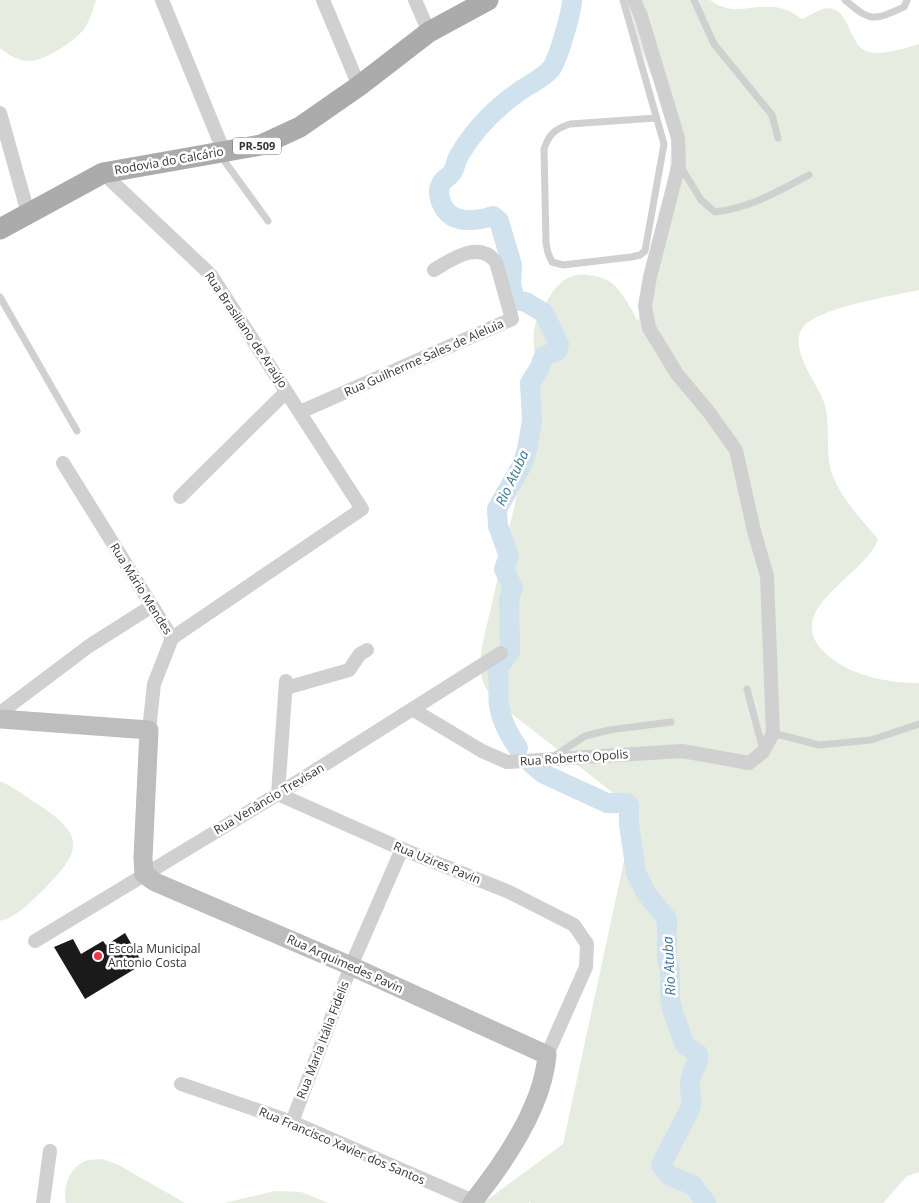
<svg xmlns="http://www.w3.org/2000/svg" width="919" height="1203" viewBox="0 0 919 1203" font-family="'Open Sans',sans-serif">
  <rect width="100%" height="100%" fill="#fff"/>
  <!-- green -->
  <g fill="#e6ecdf">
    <path d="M0,0h96c-3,10 -6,20 -12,29 -9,12 -41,33 -56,32 -11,-1 -20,-6 -28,-13z"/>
    <path d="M621,0h89c24,17 38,5 64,7 11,1 19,6 28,12 7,-3 14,-8 21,-10 26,-7 25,35 43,42 14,6 39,-3 53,-7v246c-26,6 -105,18 -117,39 -13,20 15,54 22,73 8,25 -1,55 11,79 10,22 28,40 43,58 -11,37 -106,73 -47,119 24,19 59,25 88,25v489l-12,4 -24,27h-169l-9,-20 -2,20h-172l-2,-2v2h-46l80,-59 72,-334 -142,-111c-14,-19 -14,-30 -11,-53l58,-251c0,-21 -10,-50 -5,-69 1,-6 5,-12 8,-17 11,-23 24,-40 52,-33 7,2 15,4 20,10 10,10 16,24 23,35l31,-142 3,-39 -17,-56z"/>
    <path d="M0,781c15,7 28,17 42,26 43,29 39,45 4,80 -13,13 -29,30 -46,34z"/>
    <path d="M101,1159l16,5 68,39h-119c-3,-16 2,-34 19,-42 4,-2 12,-1 16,-2z"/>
    <path d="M275,1191l26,1 28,11h-105z"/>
  </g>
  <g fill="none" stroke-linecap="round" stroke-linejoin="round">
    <!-- river -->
    <g stroke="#cfe2ee" stroke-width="20">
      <path d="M518,748c-9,-13 -17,-28 -19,-43 -2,-13 2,-24 -2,-36l13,-17 -1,-54 4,-10 -9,-19 5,-13 -11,-30 -1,-17 25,-44 5,-15 5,-30 -2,-37 9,-14 5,-13 13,-5 2,-7 -15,-31 -18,-11 -11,-2 -4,-16 1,-19 -13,-44 -6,-5c-13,4 -29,7 -41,0 -10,-6 -17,-23 -10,-34 3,-4 9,-6 11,-11 3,-5 3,-12 7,-17 14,-24 35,-45 57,-61 11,-8 25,-14 34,-24 7,-9 21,-58 21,-69"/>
      <path d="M532,764l12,10 63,29h20l2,2v19l7,49 10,20 21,26v41l3,10v29l3,14 12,32 13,9c2,8 -4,13 -6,20 -5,13 1,22 -1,33l-30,58 9,11 23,9 13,18"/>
    </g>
  </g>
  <!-- building -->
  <path fill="#1a1a1a" d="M125,933l18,31 -58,35 -31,-52 19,-8 8,15 22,-13 3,4z"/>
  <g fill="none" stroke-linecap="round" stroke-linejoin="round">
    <!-- lane -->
    <g stroke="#d0d0d0" stroke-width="7">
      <path d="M623,0l41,144 -19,107 -5,4 -9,2 -68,8 -11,-3 -4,-9 -2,-10 -2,-94c5,-15 11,-20 26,-25l86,-6"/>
      <path d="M694,0l20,44 58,71 6,23"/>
      <path d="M845,0c26,22 28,21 59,7l3,-7"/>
      <path d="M220,155l48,66"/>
      <path d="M679,164l22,36 14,12c35,-4 64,-21 94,-37"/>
      <path d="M0,297l77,134"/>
      <path d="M747,689l16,61"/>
      <path d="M773,733l46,12 52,-5 48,-16"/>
      <path d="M551,758l34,-22 24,-6 62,-8"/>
    </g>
    <!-- street -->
    <g stroke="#d0d0d0" stroke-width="14">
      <path d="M162,0l62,152"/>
      <path d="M323,0l36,86"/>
      <path d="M415,0l14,32"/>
      <path d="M0,113l28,100"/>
      <path d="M103,173l108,102 151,234 -190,129"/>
      <path d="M300,412l212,-93 -16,-57c-17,-22 -44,-3 -62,8"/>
      <path d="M63,463l109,175"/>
      <path d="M180,497l106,-105"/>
      <path d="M286,681l-8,113 124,55 107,43 65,33 13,19 -1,23 -39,88"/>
      <path d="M286,688l63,-18 11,-16 7,-4"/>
      <path d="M412,709l70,42 25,11 175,-11 67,12 14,-11 10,-19 -6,-157 -13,-45 -18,-81 -28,-39 -31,-37 -28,-46 -4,-22 5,-29 29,-113 -1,-26 -37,-122 -7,-16"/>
      <path d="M0,713l89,-67 63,-40"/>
      <path d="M149,730l5,-46 18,-46"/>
      <path d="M35,941l243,-147 223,-141"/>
      <path d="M181,1084l111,38 181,79"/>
      <path d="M292,1122l59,-156 51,-117"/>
      <path d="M43,1203l7,-52"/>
    </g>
    <!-- secondary -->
    <path stroke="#bdbdbd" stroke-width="19" d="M0,719l149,11 -6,128 1,16 11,8 196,84 196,89c-4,52 -43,108 -75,148"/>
    <!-- primary -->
    <path stroke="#ababab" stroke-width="21" d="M0,229l103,-56 158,-28 39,-18 59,-41 70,-54 59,-32"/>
  </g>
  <!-- markers -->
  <circle fill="#e63946" stroke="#fff" stroke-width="2" cx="98" cy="956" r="5"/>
  <g text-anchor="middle" stroke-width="5" stroke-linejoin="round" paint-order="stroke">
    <!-- shield labels -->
    <rect fill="#fff" stroke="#707070" stroke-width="1" x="233" y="137.5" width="48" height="17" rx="4"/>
    <g font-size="11" font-weight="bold" fill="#333">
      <text x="257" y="150">PR-509</text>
    </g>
    <!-- street labels -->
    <g font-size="12" fill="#333" stroke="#fff">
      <text transform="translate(169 161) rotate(-10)" y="4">Rodovia do Calcário</text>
      <text transform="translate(246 330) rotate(56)" y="4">Rua Brasiliano de Araújo</text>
      <text transform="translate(424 358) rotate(-24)" y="4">Rua Guilherme Sales de Aleluia</text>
      <text transform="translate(141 589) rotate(58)" y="4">Rua Mário Mendes</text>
      <text transform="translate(574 758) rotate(-4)" y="4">Rua Roberto Opolis</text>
      <text transform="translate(269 799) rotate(-31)" y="4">Rua Venâncio Trevisan</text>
      <text transform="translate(437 863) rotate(22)" y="4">Rua Uzires Pavin</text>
      <text transform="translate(345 964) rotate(24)" y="4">Rua Arquimedes Pavin</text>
      <text transform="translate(323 1040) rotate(-69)" y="4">Rua Maria Itália Fidelis</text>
      <text transform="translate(342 1146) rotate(23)" y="4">Rua Francisco Xavier dos Santos</text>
    </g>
    <!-- poi labels -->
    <g font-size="12" fill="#333" stroke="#fff" text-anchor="start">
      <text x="108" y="953">Escola Municipal<tspan x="108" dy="14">Antonio Costa</tspan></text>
    </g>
    <!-- water labels -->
    <g font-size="14" font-style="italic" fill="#3f7597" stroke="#fff">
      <text transform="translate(512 478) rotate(-65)" y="5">Rio Atuba</text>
      <text transform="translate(669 966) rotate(-93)" y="5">Rio Atuba</text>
    </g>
  </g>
</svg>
